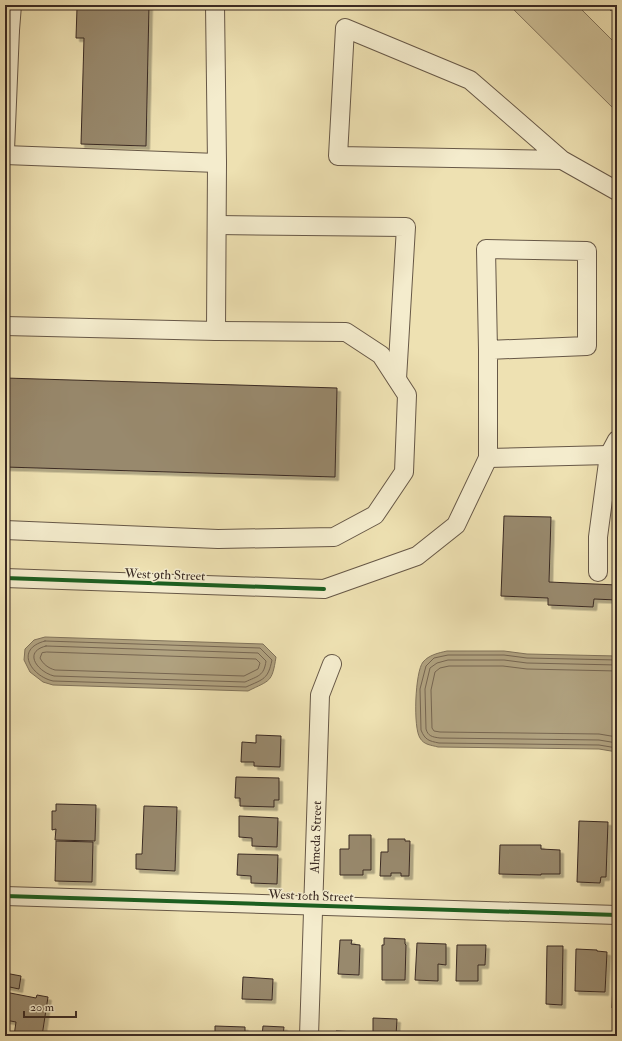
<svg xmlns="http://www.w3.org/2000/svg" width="622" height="1041" viewBox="0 0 622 1041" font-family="'IM FELL Double Pica',serif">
  <defs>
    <filter id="shadow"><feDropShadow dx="3.5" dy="3.5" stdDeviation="0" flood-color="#0004"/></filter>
  </defs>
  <rect width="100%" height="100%" fill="#eee1b2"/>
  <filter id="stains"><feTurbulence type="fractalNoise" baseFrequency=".005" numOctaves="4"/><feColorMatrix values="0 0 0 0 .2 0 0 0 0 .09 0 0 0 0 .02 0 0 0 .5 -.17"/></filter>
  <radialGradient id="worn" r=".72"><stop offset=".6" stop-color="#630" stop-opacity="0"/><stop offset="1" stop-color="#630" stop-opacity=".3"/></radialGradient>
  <!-- green -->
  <path fill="#cfc29a" stroke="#84765e" d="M509,5h68l40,40v67z"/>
  <!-- water -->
  <g fill="#b1a381" stroke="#81735b">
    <path d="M45,637l218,7 13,13c-4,26 -6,23 -28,34l-195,-6 -10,-3 -13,-10 -6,-12 1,-11 9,-9z"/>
    <path d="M447,651h57l23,3 90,2v96l-18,-3 -161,-2c-7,-2 -14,-2 -18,-9 -7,-10 -5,-66 3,-76 6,-7 15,-9 24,-11z"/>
  </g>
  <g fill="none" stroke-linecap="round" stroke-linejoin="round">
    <!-- shore -->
    <g stroke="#766652" stroke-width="1">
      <path d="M45,641l215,7 12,12c-4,19 -8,19 -26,27l-193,-6c-22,-5 -39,-32 -8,-40z"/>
      <path d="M46,646l212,7 8,8c-2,15 -8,15 -21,21l-191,-6c-16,-4 -32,-24 -8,-30z"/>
      <path d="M47,652l209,7 4,4 -2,6 -14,7 -189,-6c-7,-2 -12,-6 -15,-12l2,-5z"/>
      <path d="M617,660l-90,-2 -23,-3h-56l-14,3 -8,8 -6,23 1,41c4,10 8,11 18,13l160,2 18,3"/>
      <path d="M617,665l-90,-2 -23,-3h-56l-11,3 -7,5 -5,21 1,40c2,7 6,8 14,9l159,2 18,3"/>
      <path d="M617,671l-90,-2 -24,-3h-54l-9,2 -5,4 -4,18 1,38 2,3 6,1 159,2 18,3"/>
    </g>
  </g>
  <!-- building -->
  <g fill="#98896d" stroke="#3a2a23" filter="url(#shadow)">
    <path d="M85,5h64l-3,141 -65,-2 3,-106h-8l1,-30h8z"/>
    <path d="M5,378l332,10 -2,89 -330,-10z"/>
    <path d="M504,516l47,1 -2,65 68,3v15l-23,-1 -1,8 -45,-2v-7l-47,-2z"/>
    <path d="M256,735l25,1 -1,31 -26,-1v-4h-13l1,-20 14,1z"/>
    <path d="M236,777l43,1v22h-5v7l-34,-1v-8h-5z"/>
    <path d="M56,804l40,1 -1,36 -40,-1 1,-11 -4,1v-19h4z"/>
    <path d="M144,806l33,1 -2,64 -39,-2v-15h6z"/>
    <path d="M239,816l39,2 -1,29 -25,-1v-8l-13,-1z"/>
    <path d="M579,821l29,1 -2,55h-5l-1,6 -23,-1z"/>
    <path d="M349,835h22v35h-8v5h-23v-26h9z"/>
    <path d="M388,839h17v2h5l-1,35h-8v-3h-10v3h-11l1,-24h7z"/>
    <path d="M56,841l37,1 -1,40 -37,-1z"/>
    <path d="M500,845h41v4l19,1v24h-19v1l-42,-1z"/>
    <path d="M238,854l40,1 -1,29 -26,-1v-7l-14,-1z"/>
    <path d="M384,938l21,1v5l1,1 -1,35h-23v-35h2z"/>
    <path d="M340,940h12l-1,4 9,1 -1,30 -21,-1z"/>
    <path d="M417,943l29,1v21l-8,-1v17l-23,-1z"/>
    <path d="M457,945h29l-1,20h-7v16h-22z"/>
    <path d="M547,946h16l-1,59 -16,-1z"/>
    <path d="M576,949l21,1v1l10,1 -2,40 -30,-1z"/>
    <path d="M617,949v60l-5,-1 1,-25h3z"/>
    <path d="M5,973l16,3 -2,13 -14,-3z"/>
    <path d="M243,977l30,2 -1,21 -30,-1z"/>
    <path d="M5,992l31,6 1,-3 11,2 -6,39h-28l2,-14 -11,-2z"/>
    <path d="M373,1018l24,1 -1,17h-23z"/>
    <path d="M215,1026l30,1v9h-30z"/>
    <path d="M263,1026l21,1 -1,9h-21z"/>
    <path d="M336,1031l21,1v4h-21z"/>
    <rect x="573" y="1033" width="21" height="3"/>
  </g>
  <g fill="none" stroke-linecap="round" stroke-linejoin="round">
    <defs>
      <g id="minor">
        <path d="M5,30h5l-5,120"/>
        <path d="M10,30l2,-25"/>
        <path d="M5,155l212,8 -2,-158"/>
        <path d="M562,160l-92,-80 -125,-52 -7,128 224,4 55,31"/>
        <path d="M217,225l189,2 -9,152"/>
        <path d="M5,326l211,5 130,1 35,23 26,40 -3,77 -29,43 -41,22 -116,2 -213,-9"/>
        <path d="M216,331l1,-168"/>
        <path d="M488,458l121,-3"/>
        <path d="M598,572v-35l11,-82 8,-15"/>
        <path d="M5,578l319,11 93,-33 39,-31 32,-67v-108l-2,-101 101,2v95l-99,4"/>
        <path d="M5,896l612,19"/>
        <path d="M309,1036l11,-341 12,-31"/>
      </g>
    </defs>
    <!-- minor casing -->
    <use href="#minor" stroke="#675847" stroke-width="20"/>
    <!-- minor -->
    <use href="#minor" stroke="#f4eccd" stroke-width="18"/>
    <!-- rail -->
    <path stroke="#3a2a23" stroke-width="3" stroke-dasharray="7 7" stroke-linecap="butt" d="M607,5l10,10"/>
    <defs>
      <g id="cycleway">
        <path d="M5,578l319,11"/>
        <path d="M5,896l612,19"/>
      </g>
    </defs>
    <!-- cycleway casing -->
    <use href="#cycleway" stroke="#f4eccd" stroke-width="6"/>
    <!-- cycleway -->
    <use href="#cycleway" stroke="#1b5e20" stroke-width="4"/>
  </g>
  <g text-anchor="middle" stroke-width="3" stroke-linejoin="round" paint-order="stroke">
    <!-- street labels -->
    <g font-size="13" fill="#3a2a23" stroke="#f4eccd">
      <text transform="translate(165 574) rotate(2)" y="5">West 9th Street</text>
      <text transform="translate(315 837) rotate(-88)" y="5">Almeda Street</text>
      <text transform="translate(311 895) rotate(2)" y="5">West 10th Street</text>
    </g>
  </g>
  <!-- margin -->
  <rect width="622" height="1041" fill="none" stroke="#eee1b2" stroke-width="20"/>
  <rect x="6" y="6" width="610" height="1029" fill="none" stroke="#3a2a23" stroke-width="2"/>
  <rect x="10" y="10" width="602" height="1021" fill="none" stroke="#3a2a23"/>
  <!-- scale -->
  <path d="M24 1011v6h52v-6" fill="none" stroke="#3a2a23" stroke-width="2"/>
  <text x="30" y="1011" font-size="12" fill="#3a2a23" stroke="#f4eccd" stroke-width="3" paint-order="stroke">20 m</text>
  <rect width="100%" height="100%" filter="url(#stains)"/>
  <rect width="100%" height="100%" fill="url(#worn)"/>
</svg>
